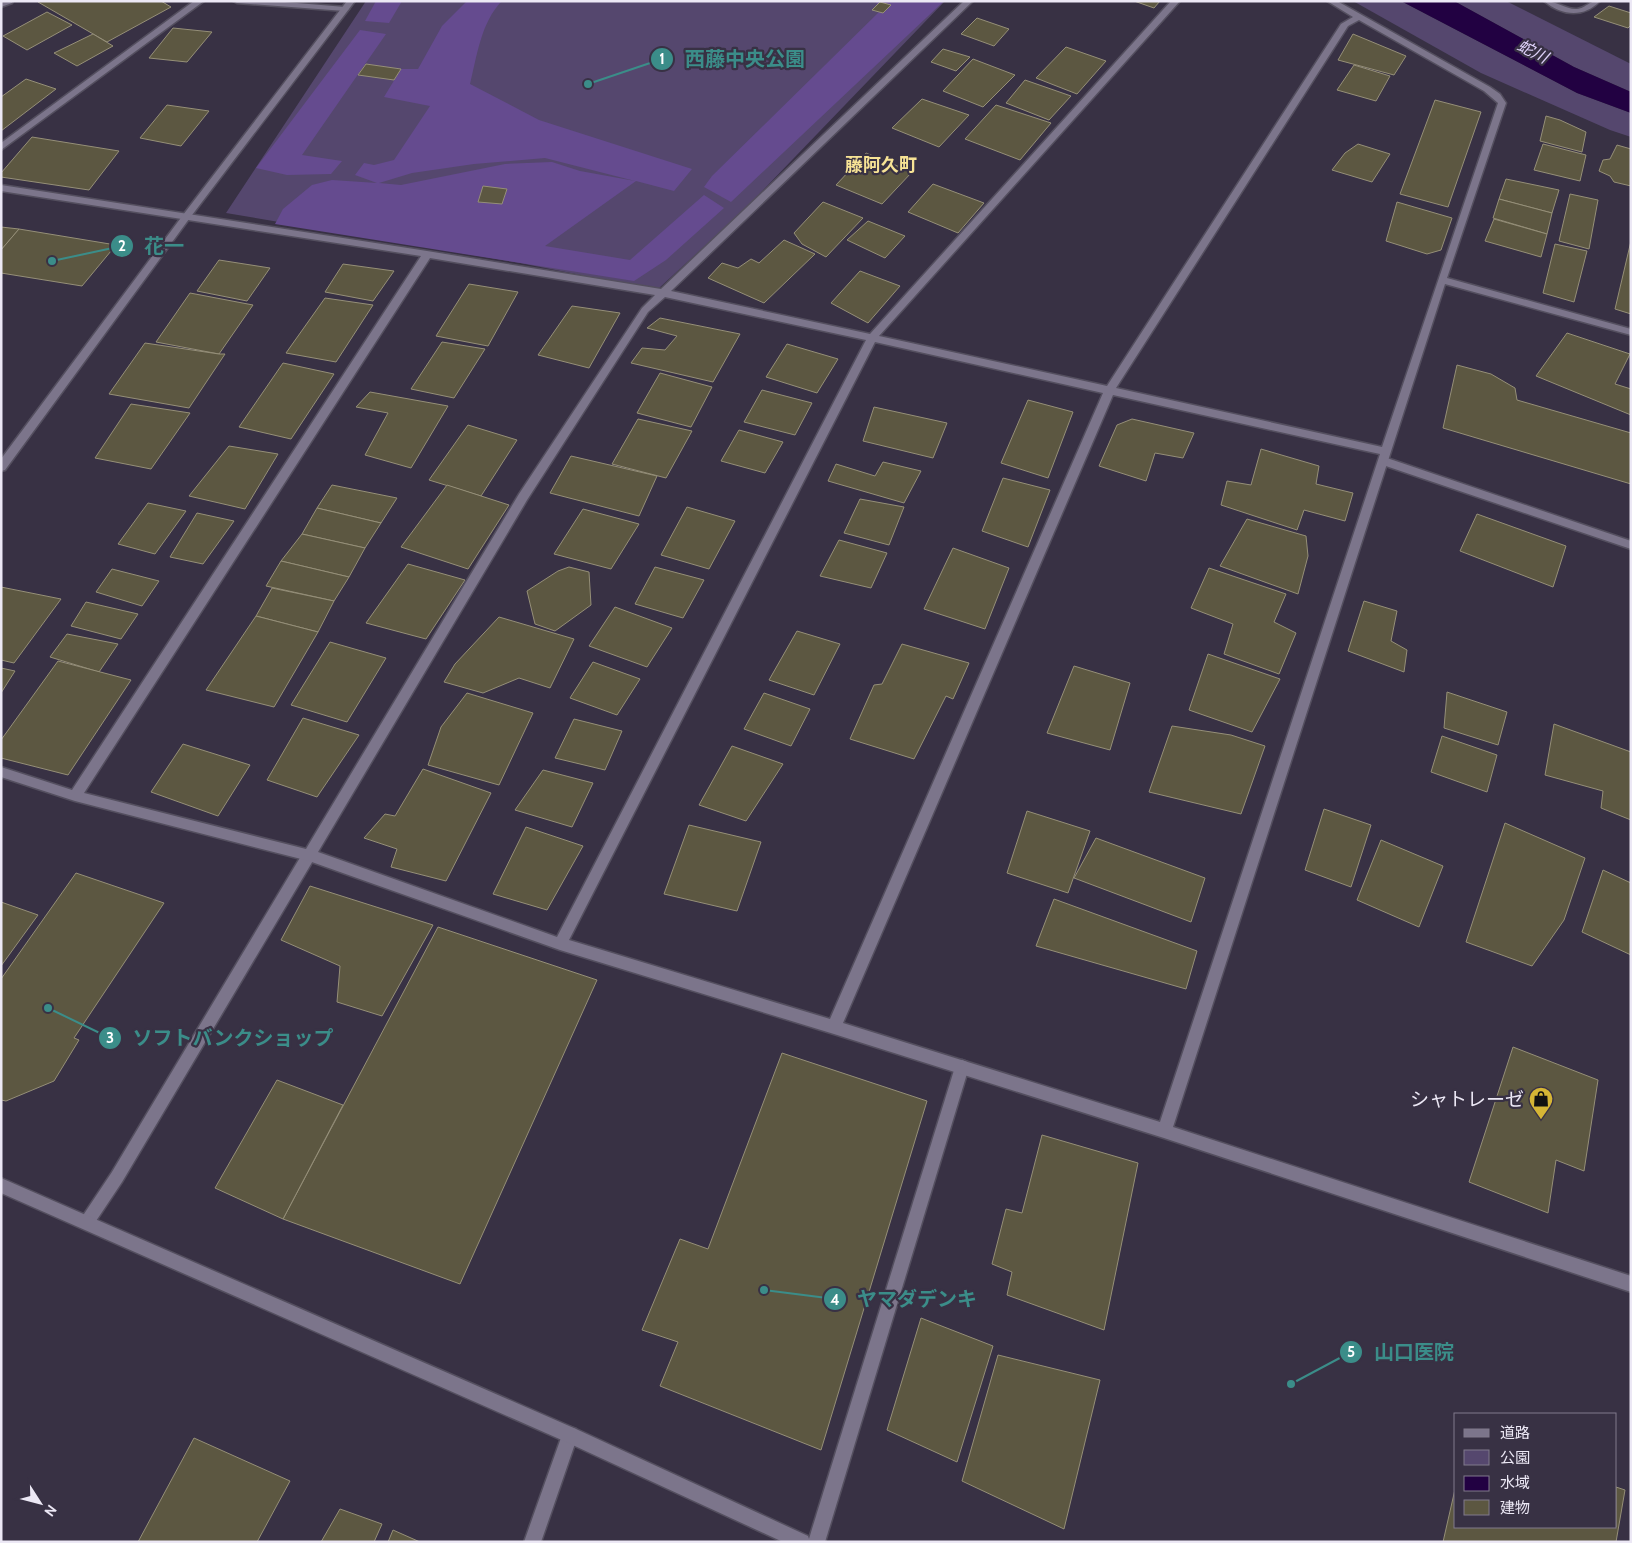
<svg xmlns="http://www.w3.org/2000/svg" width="1632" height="1543" viewBox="0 0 1632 1543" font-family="Cabin,'Noto Sans JP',sans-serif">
  <rect width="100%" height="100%" fill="#383144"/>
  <!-- green -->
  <g fill="#55476e">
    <path d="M366,1h579l-201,209 -87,80 -137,-27 -294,-50z"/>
    <path d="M1353,1h48l176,92 54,20v24l-21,-7 -129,-57z"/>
    <path d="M1454,1h52l125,63v28l-57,-25z"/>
  </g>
  <!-- forest -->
  <g fill="#654b8f" fill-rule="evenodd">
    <path d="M376,1h26l-13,22 -24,-2z"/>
    <path d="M467,1h35c-21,21 -25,55 -32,83l69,36 153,49 -18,22 -38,-10 -91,65 85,14 74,-65 20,13 -58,52 -32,21 -359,-57 8,-15 29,-24 20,-5 45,3 -22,-8 9,-12 10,2 20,-5 36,-54 -46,-9 17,-28h17l24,-43zM545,158l90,23 -55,-10 -28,-9 -47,2 -104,21 -22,-2 33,-10 62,-9z"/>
    <path d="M876,1h68l-213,201 -27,-15 8,-11 167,-164z"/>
    <path d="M360,30l26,4 -84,121 40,6 -11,13 -44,1 -31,-7z"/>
  </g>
  <!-- water -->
  <path fill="#220142" d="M1401,1h53l120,66 57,25v21l-54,-20z"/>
  <!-- building -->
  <g fill="#5c5741" stroke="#958f78">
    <path d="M39,1h122l10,6 -64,35 -69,-40z"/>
    <path d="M1134,1h26l-6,7z"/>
    <path d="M880,2l11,3 -8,8 -11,-3z"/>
    <path d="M1609,6l22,7v12l-3,3 -34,-11z"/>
    <path d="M47,12l25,13 -45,25 -24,-14z"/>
    <path d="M977,18l32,11 -15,17 -33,-12z"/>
    <path d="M173,28l39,4 -25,30 -38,-4z"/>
    <path d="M93,34l20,12 -36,20 -23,-13z"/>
    <path d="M1353,34l53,22 -12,19 -56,-15z"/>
    <path d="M1066,47l40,14 -29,33 -41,-16z"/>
    <path d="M943,49l27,8 -14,14 -25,-9z"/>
    <path d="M973,59l42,16 -32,32 -40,-16z"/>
    <path d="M366,64l35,5 -7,11 -36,-5z"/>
    <path d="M1354,65l36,11 -14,25 -39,-11z"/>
    <path d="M26,79l30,10 -55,42v-34z"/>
    <path d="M1025,80l46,16 -22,24 -43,-17z"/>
    <path d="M922,99l47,16 -30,32 -47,-19z"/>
    <path d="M1435,100l46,12 -33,95 -48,-13z"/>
    <path d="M167,105l42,6 -28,35 -41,-8z"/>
    <path d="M996,105l55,18 -31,37 -55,-21z"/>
    <path d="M1546,116l14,4 26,12 -4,20 -42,-11z"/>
    <path d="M32,137l87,14 -30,39 -88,-13v-4z"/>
    <path d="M1358,144l32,10 -18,28 -40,-12 13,-17z"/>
    <path d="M1543,144l43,11 -6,26 -46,-11z"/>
    <path d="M1617,145l14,4v37l-17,-4 -4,-6 -11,-5 4,-11 7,-1z"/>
    <path d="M866,153l46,19 -30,32 -46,-19z"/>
    <path d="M1506,179l53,11 -7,23 -53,-14z"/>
    <path d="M933,184l51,19 -26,30 -50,-21z"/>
    <path d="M483,186l24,3 -5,15 -24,-2z"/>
    <path d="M1570,194l28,6 -9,49 -30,-8z"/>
    <path d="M1499,199l53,14 -5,21 -54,-16z"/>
    <path d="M823,202l40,16 -37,39 -24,-13 -8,-11z"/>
    <path d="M1397,202l55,16 -11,32 -14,4 -41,-13z"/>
    <path d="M1494,219l53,15 -6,23 -56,-16z"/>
    <path d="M868,221l37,15 -20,22 -38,-18z"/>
    <path d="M1,227l18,2 -18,21z"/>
    <path d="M19,229l97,16 -34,41 -81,-13v-23z"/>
    <path d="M784,240l31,14 -51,49 -56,-25 14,-15 16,5 13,-9 8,4z"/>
    <path d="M1631,241v73l-16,-5z"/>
    <path d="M1555,244l32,7 -13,51 -31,-9z"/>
    <path d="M219,260l51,8 -23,33 -50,-10z"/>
    <path d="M343,264l51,7 -21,30 -48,-9z"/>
    <path d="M860,271l40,15 -32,37 -37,-20z"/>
    <path d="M469,284l49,8 -30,54 -52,-10z"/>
    <path d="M190,293l63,12 -34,49 -63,-12z"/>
    <path d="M325,298l48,7 -37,57 -50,-9z"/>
    <path d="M572,306l48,7 -31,55 -51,-13z"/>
    <path d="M660,318l80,16 -27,48 -82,-19 11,-15 23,2 12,-14 -30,-8z"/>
    <path d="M1567,333l63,21 -15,30 16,5v26l-95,-39z"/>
    <path d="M442,342l43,7 -31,49 -43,-9z"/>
    <path d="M145,343l74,11h6l-36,54 -80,-14z"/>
    <path d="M787,344l51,15 -21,34 -51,-16z"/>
    <path d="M283,363l51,11 -43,65 -52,-12z"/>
    <path d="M1457,365l34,9 24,14 2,12 114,33v51l-188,-56z"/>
    <path d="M660,373l52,14 -21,40 -54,-14z"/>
    <path d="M762,390l50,13 -17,32 -51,-13z"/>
    <path d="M370,392l78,14 -37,62 -46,-13 23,-42 -32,-6z"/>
    <path d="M1028,400l45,12 -25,66 -47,-15z"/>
    <path d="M131,404l59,9 -39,56 -56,-11z"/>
    <path d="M874,407l73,16 -14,35 -70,-17z"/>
    <path d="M638,419l54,12 -26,47 -54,-14z"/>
    <path d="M1132,419l62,14 -11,25 -28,-5 -9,28 -47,-15 18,-41z"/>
    <path d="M468,425l49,15 -36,56 -52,-16z"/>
    <path d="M739,430l44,12 -18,31 -44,-12z"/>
    <path d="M229,446l49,8 -33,55 -56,-13z"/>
    <path d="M1261,449l58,17 -3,18 37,9 -8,28 -41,-11 -7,20 -76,-25 6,-24 24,4z"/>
    <path d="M571,456l86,20 -18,40 -89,-23z"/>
    <path d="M883,462l38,9 -17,32 -76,-22 8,-17 39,12z"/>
    <path d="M1003,478l47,12 -22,57 -46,-16z"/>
    <path d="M332,485l65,13 -16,25 -64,-15z"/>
    <path d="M447,485l62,20 -41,64 -67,-22z"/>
    <path d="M860,499l44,8 -15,38 -45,-12z"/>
    <path d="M148,503l38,8 -31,43 -37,-10z"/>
    <path d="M687,507l48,14 -26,48 -48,-14z"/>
    <path d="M317,508l64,15 -16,25 -63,-14z"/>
    <path d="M583,509l56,15 -28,45 -57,-15z"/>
    <path d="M197,513l37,8 -31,43 -33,-7z"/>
    <path d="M1477,514l89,32 -13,41 -93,-36z"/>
    <path d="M1247,519l59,17 2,20 -10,38 -78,-28z"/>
    <path d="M302,534l63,14 -16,29 -68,-16z"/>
    <path d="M839,540l48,13 -16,35 -51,-12z"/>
    <path d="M953,548l56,20 -24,61 -61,-20z"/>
    <path d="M281,561l68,16 -15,24 -68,-15z"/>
    <path d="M408,564l57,16 -39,59 -60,-16z"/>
    <path d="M569,567l20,5 2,33 -36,26 -20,-7 -8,-33 31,-20z"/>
    <path d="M655,567l49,13 -21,38 -48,-14z"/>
    <path d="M1209,568l77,26 -12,28 22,11 -17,41 -55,-20 9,-30 -42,-16z"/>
    <path d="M112,569l47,12 -17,25 -46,-14z"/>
    <path d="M1,587l60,12 -47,64 -13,-3z"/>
    <path d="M272,588l62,13 -16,31 -62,-16z"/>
    <path d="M1364,601l33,10 -6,30 16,9 -3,22 -56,-21z"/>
    <path d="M86,602l52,12 -17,25 -50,-13z"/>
    <path d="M615,607l57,21 -25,39 -58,-21z"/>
    <path d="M256,616l62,16 -44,75 -68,-17z"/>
    <path d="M499,617l75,22 -24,49 -31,-10 -36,15 -39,-11 11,-18z"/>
    <path d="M797,631l43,13 -26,51 -45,-15z"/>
    <path d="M67,634l51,10 -19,28 -49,-15z"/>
    <path d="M330,642l56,16 -39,64 -56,-17z"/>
    <path d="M902,644l67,19 -16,36 -7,-3 -32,63 -64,-20 24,-54 8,-1z"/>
    <path d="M1208,654l72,25 -28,53 -63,-22z"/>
    <path d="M58,661l73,19 -63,95 -67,-17v-18z"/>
    <path d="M593,662l47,17 -23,36 -47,-17z"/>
    <path d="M1074,666l56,17 -20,67 -63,-17z"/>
    <path d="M1,668l14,3 -14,22z"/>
    <path d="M1447,692l60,20 -9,33 -54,-17z"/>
    <path d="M467,693l66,20 -34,72 -71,-20 13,-38z"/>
    <path d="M764,693l46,16 -19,37 -47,-17z"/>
    <path d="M303,718l56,17 -42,62 -50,-17z"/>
    <path d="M574,719l48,12 -17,39 -50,-12z"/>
    <path d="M1554,724l77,28v68l-30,-12 2,-17 -58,-16z"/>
    <path d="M1172,726l59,9 34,11 -24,68 -92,-22z"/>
    <path d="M1442,736l55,19 -10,37 -56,-20z"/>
    <path d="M183,744l67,21 -32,51 -67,-24z"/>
    <path d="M732,746l51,18 -37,57 -47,-16z"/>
    <path d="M423,769l68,24 -45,88 -55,-14 6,-18 -33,-11 21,-24 10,2z"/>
    <path d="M543,770l50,13 -21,44 -57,-17z"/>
    <path d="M1324,809l47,16 -20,62 -46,-17z"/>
    <path d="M1027,811l63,20 -22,62 -61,-20z"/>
    <path d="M1505,823l80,35 -21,62 -32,46 -66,-24z"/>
    <path d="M689,825l72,17 -24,69 -73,-17z"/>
    <path d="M526,827l57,19 -36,64 -54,-16z"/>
    <path d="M1096,838l109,40 -14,44 -117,-44z"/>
    <path d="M1381,840l62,26 -24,61 -62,-27z"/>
    <path d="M1603,870l28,13v72l-49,-23z"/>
    <path d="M76,873l88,30 -90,135 5,2 -25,41 -48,20 -5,-1v-121z"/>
    <path d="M310,886l123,39 -51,91 -45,-14 3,-36 -59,-26z"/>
    <path d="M1054,899l143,52 -11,38 -150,-43z"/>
    <path d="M1,902l37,13 -37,51z"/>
    <path d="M438,927l159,53 -137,304 -177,-65z"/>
    <path d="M1513,1047l85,33 -14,91 -28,-11 -8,53 -79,-31z"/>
    <path d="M782,1053l145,48 -106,349 -161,-64 18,-44 -36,-12 38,-91 28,10z"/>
    <path d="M277,1080l66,25 -60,114 -68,-31z"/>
    <path d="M1042,1135l96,28 -34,167 -97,-35 5,-23 -20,-8 14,-55 16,4z"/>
    <path d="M921,1318l72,28 -36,116 -70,-32z"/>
    <path d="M998,1355l102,25 -36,149 -102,-48z"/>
    <path d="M194,1438l96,43 -33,61h-119z"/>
    <path d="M1456,1485v42h160v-40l9,3 -9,52h-173z"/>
    <path d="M340,1509l42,15 -8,18h-53z"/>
    <path d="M393,1530l27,12h-32z"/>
  </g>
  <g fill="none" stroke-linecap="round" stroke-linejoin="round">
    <defs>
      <g id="service">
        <path d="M1384,457l247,84v8l-251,-85 -1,-3 1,-3z"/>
        <path d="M309,849l5,2 1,4 -1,4 -192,323 -30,45 -5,3 -5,-3 -3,-5 3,-5 30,-45 192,-321z"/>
        <path d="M962,1060l5,2 2,5 -144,475h-17l147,-475 2,-5z"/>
      </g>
      <g id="minor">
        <path d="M13,1l-1,2 -11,4v-5z"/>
        <path d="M194,1h10l-203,149v-7z"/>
        <path d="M233,1h40l72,6 4,2 -4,2 -108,-8z"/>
        <path d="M964,1h9l-302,290 199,43 301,-333h9l-301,335 228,50 234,-362 12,-7 -26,-16h10l153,86 10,7 6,9 -59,175 184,51v6l-186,-51 -272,843 458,149v16l-467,-154 -330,-104 -274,-84 -251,-89 -234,-60 -74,-24v-10l71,23 349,-534 -420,-65v-6l426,66 234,38zM1359,20l125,71 14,12 -116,344 -266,-59 232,-362zM430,258l225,37 -13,13 -123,186 -213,355 -222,-56zM665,297l201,43 -309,597 -239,-85 209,-352 121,-188zM875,342l228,51 -273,626 -261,-79zM1113,395l267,59 -220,668 -317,-99z"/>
        <path d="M1544,1c13,0 23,9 33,8 10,-1 10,-8 23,-8 -16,17 -38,15 -56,0z"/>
        <path d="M570,1427l6,2 2,6 -37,107h-17l38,-107 2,-6z"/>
      </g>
      <g id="tertiary">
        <path d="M347,1h8l-166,218 -184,251 -4,1v-12l182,-244z"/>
        <path d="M1,1178l575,251 232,107 2,6h-27l-219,-101 -563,-248z"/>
      </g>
    </defs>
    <!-- service casing -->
    <use href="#service" stroke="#544f5f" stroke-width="3"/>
    <!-- minor casing -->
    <use href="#minor" stroke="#544f5f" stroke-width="3"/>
    <!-- tertiary casing -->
    <use href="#tertiary" stroke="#544f5f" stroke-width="3"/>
    <!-- service -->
    <use href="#service" fill="#7c758b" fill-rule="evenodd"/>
    <!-- minor -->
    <use href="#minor" fill="#7c758b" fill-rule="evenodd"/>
    <!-- tertiary -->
    <use href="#tertiary" fill="#7c758b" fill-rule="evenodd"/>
  </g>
  <!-- icons -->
  <defs>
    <symbol id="shop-pin" viewBox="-11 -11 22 30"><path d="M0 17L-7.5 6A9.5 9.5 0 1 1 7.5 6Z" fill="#d5b535" stroke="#383144"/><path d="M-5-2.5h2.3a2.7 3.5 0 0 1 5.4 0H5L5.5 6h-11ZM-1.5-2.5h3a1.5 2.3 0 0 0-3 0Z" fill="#111"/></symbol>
  </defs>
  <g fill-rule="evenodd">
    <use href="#shop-pin" x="1527" y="1085" width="28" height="38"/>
  </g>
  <g text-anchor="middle" stroke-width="4.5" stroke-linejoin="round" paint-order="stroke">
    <!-- far-water labels -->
    <g font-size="16" font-style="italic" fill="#e0d3fb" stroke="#383144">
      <text transform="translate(1533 51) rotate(27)" y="6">蛇川</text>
    </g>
    <!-- far-quarter labels -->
    <g font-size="18" font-weight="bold" fill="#f7e395" stroke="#383144">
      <text x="881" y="171">藤阿久町</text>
    </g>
    <!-- poi labels -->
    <g font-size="19" fill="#ece8f5" stroke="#383144" text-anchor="end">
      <text x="1524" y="1106">シャトレーゼ</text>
    </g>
  </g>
  <!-- callouts -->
  <path fill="none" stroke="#3b8d89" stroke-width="2" d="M588 84L662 59M52 261L122 246M48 1008L110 1038M764 1290L835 1299M1291 1384L1351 1352"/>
  <g fill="#3b8d89" stroke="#383144" stroke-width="2">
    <circle cx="588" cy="84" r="5"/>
    <circle cx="52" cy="261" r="5"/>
    <circle cx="48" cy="1008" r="5"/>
    <circle cx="764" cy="1290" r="5"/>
    <circle cx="1291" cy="1384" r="5"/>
    <circle cx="662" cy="59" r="12"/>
    <circle cx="122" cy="246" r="12"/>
    <circle cx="110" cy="1038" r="12"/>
    <circle cx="835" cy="1299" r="12"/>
    <circle cx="1351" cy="1352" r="12"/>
  </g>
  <g font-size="15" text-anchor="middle" font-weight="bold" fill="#fff">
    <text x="662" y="64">1</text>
    <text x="122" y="251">2</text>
    <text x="110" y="1043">3</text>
    <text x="835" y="1305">4</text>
    <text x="1351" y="1357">5</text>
  </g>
  <g font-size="20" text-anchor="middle" font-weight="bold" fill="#3b8d89" stroke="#383144" stroke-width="4.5" stroke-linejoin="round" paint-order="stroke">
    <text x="745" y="66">西藤中央公園</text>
    <text x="164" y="253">花一</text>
    <text x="233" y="1045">ソフトバンクショップ</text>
    <text x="917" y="1306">ヤマダデンキ</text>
    <text x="1414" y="1359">山口医院</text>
  </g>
  <!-- border -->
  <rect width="1632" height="1543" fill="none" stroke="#ece8f5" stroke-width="5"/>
  <!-- legend -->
  <rect x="1454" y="1413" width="162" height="115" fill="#383144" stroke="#807a8b"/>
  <rect x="1464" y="1429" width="25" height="8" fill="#7c758b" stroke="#807a8b"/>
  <text x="1500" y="1438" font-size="15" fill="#ece8f5">道路</text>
  <rect x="1464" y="1450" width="25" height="15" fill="#55476e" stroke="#807a8b"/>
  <text x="1500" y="1463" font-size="15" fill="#ece8f5">公園</text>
  <rect x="1464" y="1476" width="25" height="15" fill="#220142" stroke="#807a8b"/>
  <text x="1500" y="1488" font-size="15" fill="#ece8f5">水域</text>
  <rect x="1464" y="1500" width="25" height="15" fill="#5c5741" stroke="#807a8b"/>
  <text x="1500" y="1513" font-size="15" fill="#ece8f5">建物</text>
  <!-- north arrow -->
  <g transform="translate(40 1503) rotate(126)" stroke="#383144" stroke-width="4" paint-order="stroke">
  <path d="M0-4L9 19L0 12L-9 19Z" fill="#ece8f5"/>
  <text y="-8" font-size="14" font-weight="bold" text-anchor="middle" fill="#ece8f5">N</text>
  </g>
</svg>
